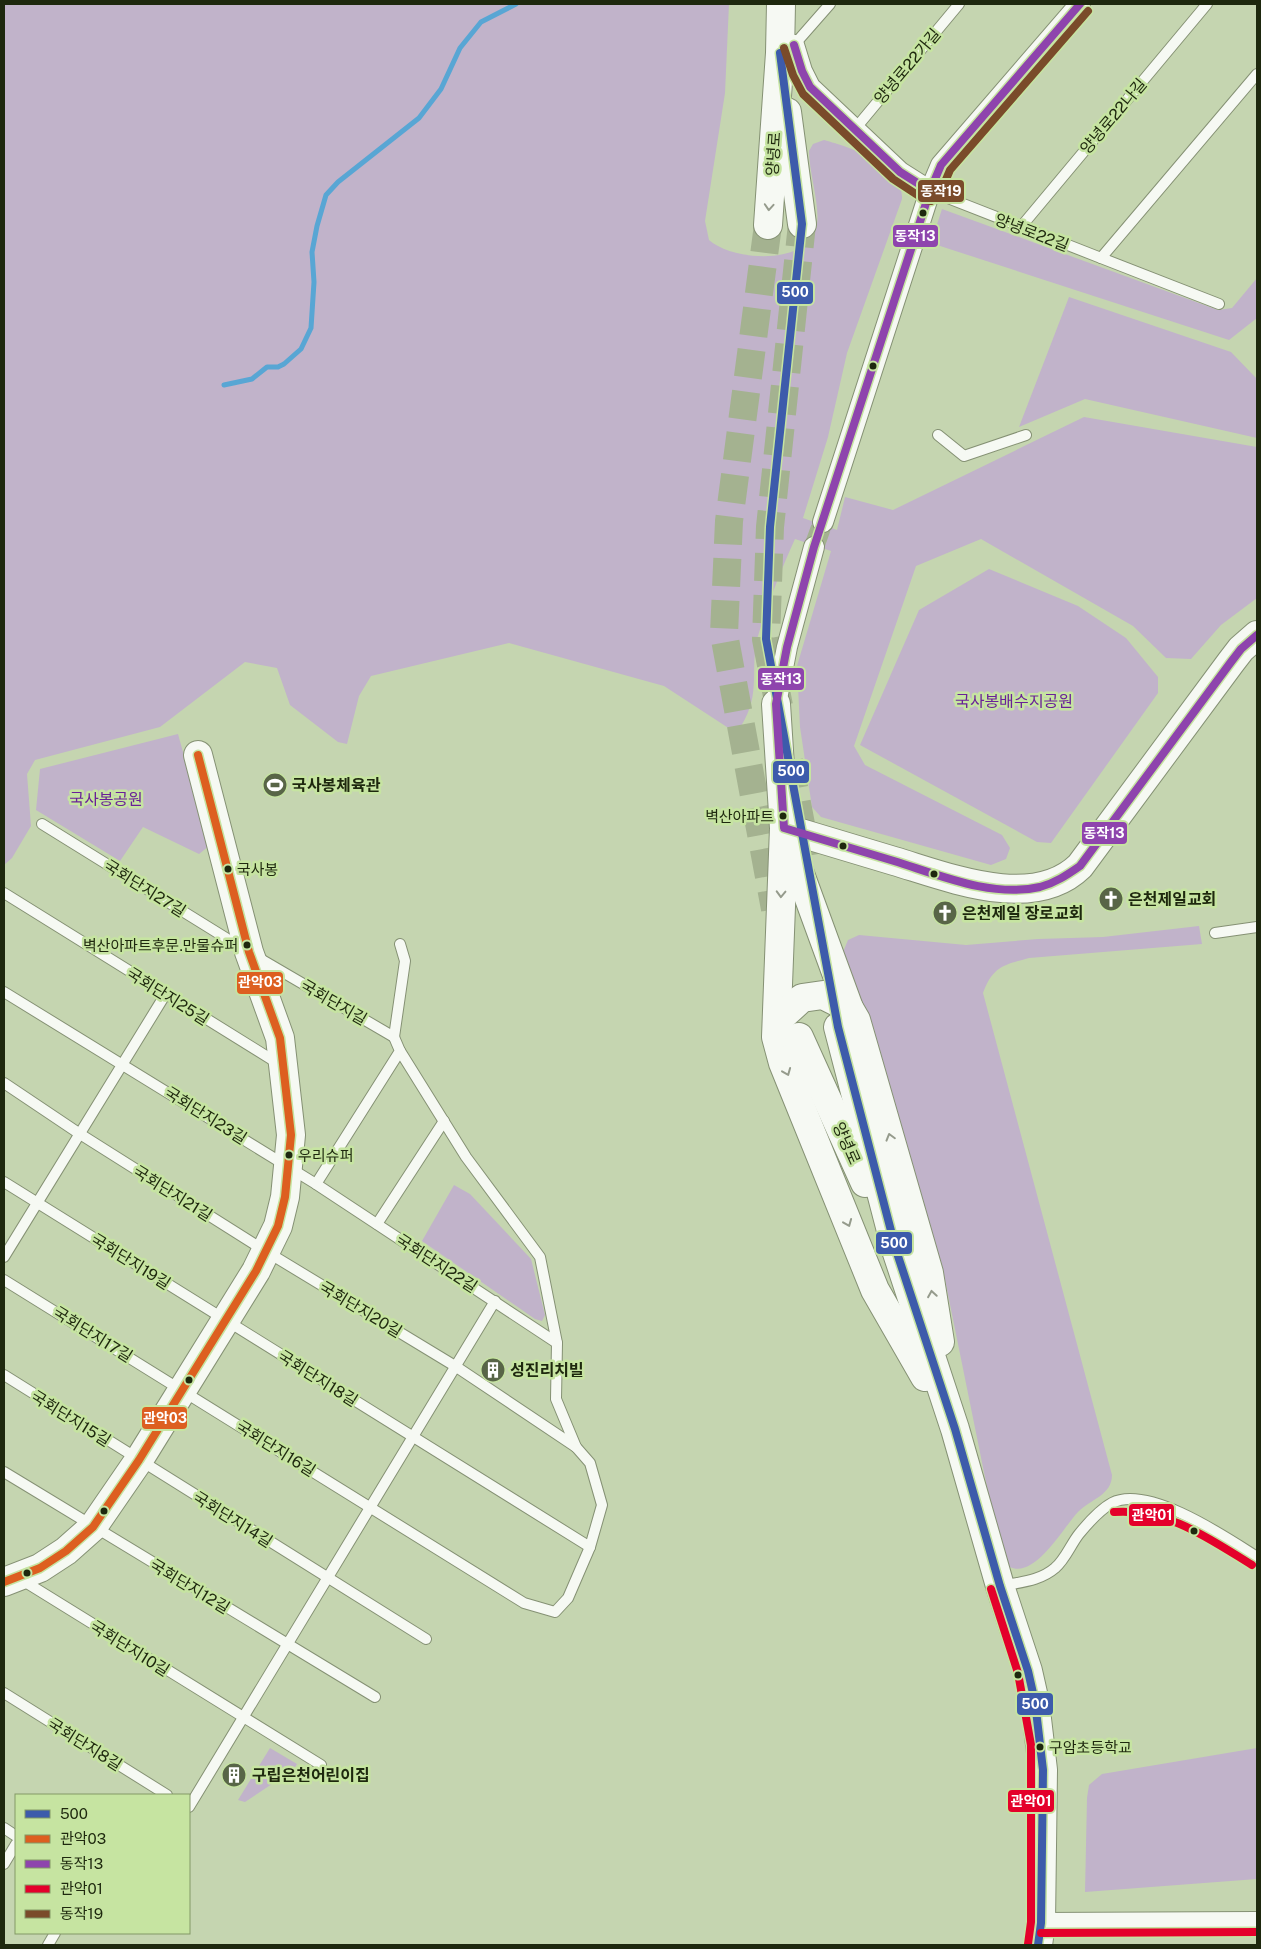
<svg xmlns="http://www.w3.org/2000/svg" width="1261" height="1949" viewBox="0 0 1261 1949" font-family="'Public Sans','Noto Sans KR',sans-serif">
  <rect width="100%" height="100%" fill="#c5d5b0"/>
  <!-- green -->
  <g fill="#c1b3ca">
    <path d="M4,4h725l-4,89 -20,128 4,19c25,22 102,26 108,-16 3,-18 -8,-52 -8,-73l4,-7 11,-4c28,8 80,24 78,59l-55,154 -19,84 -25,81 34,12 8,-33 48,13 191,-93 173,30v151l-36,27 -30,34 -25,-1 -33,-32 -152,-87 -65,27 -62,180 11,19 137,70 8,13 -4,11 -15,6 -170,-48 -9,-10 -12,-80 -3,-61 34,-115 -36,-12c-13,28 -28,67 -37,97 -9,33 4,57 -17,90l-11,3 -66,-43 -155,-43 -138,33 -12,20 -12,48 -9,-2 -48,-37 -13,-37 -32,-6 -85,65 -125,33 -8,14 4,52 -19,32 -8,7z"/>
    <path d="M942,209l276,101 14,-2 25,-30v40l-28,22 -298,-97z"/>
    <path d="M1069,297l162,55 26,27v59l-172,-39 -66,28z"/>
    <path d="M989,569l89,37 48,32 32,39v16l-107,150 -14,-1 -177,-97 59,-135z"/>
    <path d="M178,734l31,112 -10,8 -56,-27 -23,34 -84,-51 4,-41z"/>
    <path d="M1199,926l3,18 -173,14c-25,7 -36,8 -46,35l129,482c0,20 -21,24 -34,37 -17,18 -49,78 -76,49l-60,-296 -99,-313 5,-12 11,-5 107,10 72,-6 65,-2z"/>
    <path d="M454,1185l16,9 61,65 14,56 -3,6 -7,-2 -113,-78z"/>
    <path d="M270,1748l27,16 -4,6 -48,32 -7,-2z"/>
    <path d="M1257,1748v131l-172,13 2,-94 2,-13 13,-11z"/>
  </g>
  <g fill="none" stroke-linecap="round" stroke-linejoin="round">
    <!-- stream -->
    <path stroke="#58a6d4" stroke-width="5" d="M224,385l28,-6 15,-12h11l6,-3 17,-15 10,-21 3,-46 -2,-30 5,-26 9,-31 12,-13 81,-64 22,-29 19,-41 21,-26 35,-18"/>
    <!-- street-tunnel -->
    <path stroke="#a4b290" stroke-width="20" stroke-dasharray="20 10" stroke-linecap="butt" d="M814,547l9,-25"/>
    <!-- secondary-tunnel -->
    <g stroke="#a4b290" stroke-width="28" stroke-dasharray="28 14" stroke-linecap="butt">
      <path d="M768,225l-39,296 -5,113 51,275"/>
      <path d="M779,706l-13,-67 4,-112 32,-303"/>
      <path d="M789,761l18,95"/>
    </g>
    <defs>
      <g id="lane">
        <path d="M794,45l36,-41"/>
        <path d="M855,129l104,-125"/>
        <path d="M930,191l171,67 156,-184"/>
        <path d="M1020,228l187,-224"/>
        <path d="M1101,258l118,46"/>
        <path d="M938,435l26,21 62,-21"/>
        <path d="M42,824l200,124"/>
        <path d="M4,893l275,171"/>
        <path d="M1215,933l42,-6"/>
        <path d="M257,957l137,80"/>
        <path d="M4,992l312,192 241,159"/>
        <path d="M394,1037l11,-76 -5,-17"/>
        <path d="M4,1083l76,51 187,118 188,114 121,81"/>
        <path d="M4,1182l586,365"/>
        <path d="M316,1184l84,-133 -6,-14"/>
        <path d="M377,1224l67,-103"/>
        <path d="M4,1257l161,-262"/>
        <path d="M4,1280l520,323 31,9 13,-14 22,-51 12,-42 -12,-42 -14,-16 -20,-48 1,-56 -17,-86 -74,-100 -66,-106"/>
        <path d="M4,1375l422,264"/>
        <path d="M4,1472l371,225"/>
        <path d="M22,1580l299,185"/>
        <path d="M1002,1586c18,-4 38,-5 53,-18 10,-8 16,-24 24,-34 9,-11 20,-24 33,-31 36,-19 115,35 145,54"/>
        <path d="M4,1693l163,102"/>
        <path d="M189,1807l306,-506"/>
        <path d="M4,1828l12,8"/>
        <path d="M4,1864l12,-20"/>
        <path d="M48,1945l7,-12"/>
      </g>
      <g id="street">
        <path d="M779,43l15,2 8,26 8,16 90,85 30,19"/>
        <path d="M823,522l107,-331 11,-26 139,-161"/>
        <path d="M776,704l11,-57 27,-100"/>
        <path d="M1041,1923l216,-1"/>
      </g>
      <g id="secondary">
        <path d="M787,112l15,112"/>
        <path d="M768,225l12,-172 1,-49"/>
        <path d="M776,704l8,124 -8,209 7,26 92,227 50,87"/>
        <path d="M784,828c37,11 73,22 110,33 54,16 139,51 186,5l151,-204 10,-13 16,-14"/>
        <path d="M788,841l61,167 7,12 73,253 11,69"/>
        <path d="M838,1027l58,223 59,179 45,157 28,85 7,31 8,68 -2,153 -3,22"/>
        <path d="M777,1034l3,-16 22,-20 21,-3 26,13"/>
        <path d="M799,1037l66,146"/>
        <path d="M4,1582l36,-14 26,-17 27,-24 46,-67 117,-189 22,-45 7,-29 6,-62 -11,-97 -31,-86 -51,-197"/>
      </g>
    </defs>
    <!-- lane casing -->
    <use href="#lane" stroke="#859174" stroke-width="12"/>
    <!-- street casing -->
    <use href="#street" stroke="#859174" stroke-width="22"/>
    <!-- secondary casing -->
    <use href="#secondary" stroke="#859174" stroke-width="30"/>
    <!-- lane -->
    <use href="#lane" stroke="#f6f9f3" stroke-width="10"/>
    <!-- street -->
    <use href="#street" stroke="#f6f9f3" stroke-width="20"/>
    <!-- secondary -->
    <use href="#secondary" stroke="#f6f9f3" stroke-width="28"/>
    <defs>
      <path id="bus-1" d="M780,53l22,171 -32,303 -4,112 72,388 58,223 59,179 45,157 28,85 7,31 8,68 -2,153 -3,22"/>
      <path id="bus-2" d="M4,1582l36,-14 26,-17 27,-24 46,-67 117,-189 22,-45 7,-29 6,-62 -11,-97 -31,-86 -51,-197"/>
      <g id="bus-3">
        <path d="M1080,4l-139,161 -11,26 -116,356 -27,100 -11,57 8,124c37,11 73,22 110,33 45,14 98,37 146,26 15,-4 27,-12 40,-21l151,-204 10,-13 16,-14"/>
        <path d="M794,45l8,26 8,16 90,85 30,19"/>
      </g>
      <g id="bus-4">
        <path d="M1114,1512c53,-4 94,26 138,53"/>
        <path d="M991,1589l27,84 13,72v177l-3,22"/>
        <path d="M1041,1933l216,-1"/>
      </g>
      <path id="bus-5" d="M784,48l9,27 10,19 90,85 32,21 6,1 8,-5 11,-26 138,-159"/>
    </defs>
    <!-- bus-1 casing -->
    <use href="#bus-1" stroke="#c6e4a1" stroke-width="11"/>
    <!-- bus-2 casing -->
    <use href="#bus-2" stroke="#c6e4a1" stroke-width="11"/>
    <!-- bus-3 casing -->
    <use href="#bus-3" stroke="#c6e4a1" stroke-width="11"/>
    <!-- bus-4 casing -->
    <use href="#bus-4" stroke="#c6e4a1" stroke-width="11"/>
    <!-- bus-5 casing -->
    <use href="#bus-5" stroke="#c6e4a1" stroke-width="11"/>
    <!-- bus-1 -->
    <use href="#bus-1" stroke="#3d5bab" stroke-width="8"/>
    <!-- bus-2 -->
    <use href="#bus-2" stroke="#dd5f20" stroke-width="8"/>
    <!-- bus-3 -->
    <use href="#bus-3" stroke="#8e44ad" stroke-width="8"/>
    <!-- bus-4 -->
    <use href="#bus-4" stroke="#e4002b" stroke-width="8"/>
    <!-- bus-5 -->
    <use href="#bus-5" stroke="#7a4b2a" stroke-width="8"/>
  </g>
  <!-- one-way arrows -->
  <defs><path id="oneway-chevron" d="M-2-3.5L2.5 0L-2 3.5" fill="none" stroke-width="1.6" stroke-linecap="round" stroke-linejoin="round" transform="scale(1.25)"/></defs>
  <g stroke="#959b8c">
    <use href="#oneway-chevron" transform="translate(769 207) rotate(94)"/>
    <use href="#oneway-chevron" transform="translate(781 894) rotate(92)"/>
    <use href="#oneway-chevron" transform="translate(787 1072) rotate(68)"/>
    <use href="#oneway-chevron" transform="translate(890 1137) rotate(-106)"/>
    <use href="#oneway-chevron" transform="translate(848 1223) rotate(68)"/>
    <use href="#oneway-chevron" transform="translate(932 1294) rotate(-99)"/>
  </g>
  <!-- icons -->
  <defs>
    <symbol id="stadium-disc" viewBox="-11 -11 22 22"><circle r="9.5" fill="#586547" stroke="#c6e4a1"/><path d="M0-5a6.5 5 0 1 0 0 10a6.5 5 0 1 0 0-10ZM-3.5-1.8h7v3.6h-7Z" fill="#fff"/></symbol>
    <symbol id="church-disc" viewBox="-11 -11 22 22"><circle r="9.5" fill="#586547" stroke="#c6e4a1"/><path d="M-1.2-6h2.4v3.5h3.3v2.4h-3.3V6h-2.4V-.1h-3.3v-2.4h3.3Z" fill="#fff"/></symbol>
    <symbol id="building-disc" viewBox="-11 -11 22 22"><circle r="9.5" fill="#586547" stroke="#c6e4a1"/><path d="M-4-6H4V6H1V3H-1V6H-4ZM-2.5-4.3h1.7v1.8h-1.7ZM.8-4.3h1.7v1.8H.8ZM-2.5-1h1.7V.8h-1.7ZM.8-1h1.7V.8H.8Z" fill="#fff"/></symbol>
  </defs>
  <g fill-rule="evenodd">
    <use href="#stadium-disc" x="261" y="771" width="28" height="28"/>
    <use href="#church-disc" x="1097" y="885" width="28" height="28"/>
    <use href="#church-disc" x="931" y="899" width="28" height="28"/>
    <use href="#building-disc" x="479" y="1356" width="28" height="28"/>
    <use href="#building-disc" x="220" y="1761" width="28" height="28"/>
  </g>
  <!-- markers -->
  <g fill="#1e280e" stroke="#c6e4a1" stroke-width="2">
    <circle cx="923" cy="213" r="4.5"/>
    <circle cx="873" cy="366" r="4.5"/>
    <circle cx="783" cy="816" r="4.5"/>
    <circle cx="843" cy="846" r="4.5"/>
    <circle cx="228" cy="869" r="4.5"/>
    <circle cx="934" cy="874" r="4.5"/>
    <circle cx="247" cy="945" r="4.5"/>
    <circle cx="289" cy="1155" r="4.5"/>
    <circle cx="189" cy="1380" r="4.5"/>
    <circle cx="104" cy="1511" r="4.5"/>
    <circle cx="1194" cy="1531" r="4.5"/>
    <circle cx="27" cy="1573" r="4.5"/>
    <circle cx="1018" cy="1675" r="4.5"/>
    <circle cx="1040" cy="1747" r="4.5"/>
  </g>
  <g text-anchor="middle" stroke-width="5" stroke-linejoin="round" paint-order="stroke">
    <!-- bus labels -->
    <g font-size="15" fill="#1e280e" stroke="#c6e4a1" text-anchor="start">
      <text x="774" y="822" text-anchor="end">벽산아파트</text>
      <text x="237" y="875">국사봉</text>
      <text x="238" y="951" text-anchor="end">벽산아파트후문.만물슈퍼</text>
      <text x="298" y="1161">우리슈퍼</text>
      <text x="1049" y="1753">구암초등학교</text>
    </g>
    <!-- street labels -->
    <g font-size="16" fill="#1e280e" stroke="#c6e4a1">
      <text transform="translate(907 66) rotate(-50)" y="6">양녕로22가길</text>
      <text transform="translate(1113 116) rotate(-50)" y="6">양녕로22나길</text>
      <text transform="translate(773 154) rotate(-86)" y="6">양녕로</text>
      <text transform="translate(1032 232) rotate(21)" y="6">양녕로22길</text>
      <text transform="translate(145 888) rotate(32)" y="6">국회단지27길</text>
      <text transform="translate(168 996) rotate(32)" y="6">국회단지25길</text>
      <text transform="translate(334 1002) rotate(30)" y="6">국회단지길</text>
      <text transform="translate(206 1115) rotate(32)" y="6">국회단지23길</text>
      <text transform="translate(847 1143) rotate(66)" y="6">양녕로</text>
      <text transform="translate(173 1193) rotate(32)" y="6">국회단지21길</text>
      <text transform="translate(131 1261) rotate(32)" y="6">국회단지19길</text>
      <text transform="translate(437 1263) rotate(33)" y="6">국회단지22길</text>
      <text transform="translate(361 1309) rotate(31)" y="6">국회단지20길</text>
      <text transform="translate(93 1334) rotate(32)" y="6">국회단지17길</text>
      <text transform="translate(318 1378) rotate(32)" y="6">국회단지18길</text>
      <text transform="translate(71 1418) rotate(32)" y="6">국회단지15길</text>
      <text transform="translate(276 1448) rotate(32)" y="6">국회단지16길</text>
      <text transform="translate(233 1519) rotate(32)" y="6">국회단지14길</text>
      <text transform="translate(190 1586) rotate(31)" y="6">국회단지12길</text>
      <text transform="translate(130 1648) rotate(32)" y="6">국회단지10길</text>
      <text transform="translate(85 1744) rotate(32)" y="6">국회단지8길</text>
    </g>
    <!-- park labels -->
    <g font-size="16" fill="#692098" stroke="#c6e4a1">
      <text x="1014" y="707">국사봉배수지공원</text>
      <text x="106" y="805">국사봉공원</text>
    </g>
    <!-- poi labels -->
    <g font-size="16" font-weight="bold" fill="#1e280e" stroke="#c6e4a1" text-anchor="start">
      <text x="292" y="791">국사봉체육관</text>
      <text x="1128" y="905">은천제일교회</text>
      <text x="962" y="919">은천제일 장로교회</text>
      <text x="510" y="1376">성진리치빌</text>
      <text x="252" y="1781">구립은천어린이집</text>
    </g>
  </g>
  <g stroke="#c6e4a1" stroke-width="2">
    <rect x="917" y="179" width="48" height="24" rx="5" fill="#7a4b2a"/>
    <rect x="892" y="224" width="47" height="24" rx="5" fill="#8e44ad"/>
    <rect x="776" y="281" width="38" height="24" rx="5" fill="#3d5bab"/>
    <rect x="757" y="667" width="48" height="24" rx="5" fill="#8e44ad"/>
    <rect x="772" y="760" width="38" height="24" rx="5" fill="#3d5bab"/>
    <rect x="1081" y="821" width="47" height="24" rx="5" fill="#8e44ad"/>
    <rect x="236" y="971" width="48" height="24" rx="5" fill="#dd5f20"/>
    <rect x="875" y="1231" width="38" height="24" rx="5" fill="#3d5bab"/>
    <rect x="141" y="1406" width="47" height="24" rx="5" fill="#dd5f20"/>
    <rect x="1128" y="1503" width="47" height="24" rx="5" fill="#e4002b"/>
    <rect x="1016" y="1692" width="38" height="24" rx="5" fill="#3d5bab"/>
    <rect x="1007" y="1789" width="48" height="24" rx="5" fill="#e4002b"/>
  </g>
  <g font-size="14" text-anchor="middle" font-weight="bold" fill="#fff">
    <text x="941" y="196">동작19</text>
    <text x="915" y="241">동작13</text>
    <text x="795" y="297">500</text>
    <text x="781" y="684">동작13</text>
    <text x="791" y="776">500</text>
    <text x="1104" y="838">동작13</text>
    <text x="260" y="987">관악03</text>
    <text x="894" y="1248">500</text>
    <text x="165" y="1423">관악03</text>
    <text x="1152" y="1520">관악01</text>
    <text x="1035" y="1709">500</text>
    <text x="1031" y="1806">관악01</text>
  </g>
  <!-- border -->
  <rect width="1261" height="1949" fill="none" stroke="#1e280e" stroke-width="10"/>
  <!-- legend -->
  <rect x="15" y="1794" width="175" height="140" fill="#c6e4a1" stroke="#839966"/>
  <rect x="25" y="1810" width="25" height="8" fill="#3d5bab" stroke="#839966"/>
  <text x="60" y="1819" font-size="15" fill="#1e280e">500</text>
  <rect x="25" y="1835" width="25" height="8" fill="#dd5f20" stroke="#839966"/>
  <text x="60" y="1844" font-size="15" fill="#1e280e">관악03</text>
  <rect x="25" y="1860" width="25" height="8" fill="#8e44ad" stroke="#839966"/>
  <text x="60" y="1869" font-size="15" fill="#1e280e">동작13</text>
  <rect x="25" y="1885" width="25" height="8" fill="#e4002b" stroke="#839966"/>
  <text x="60" y="1894" font-size="15" fill="#1e280e">관악01</text>
  <rect x="25" y="1910" width="25" height="8" fill="#7a4b2a" stroke="#839966"/>
  <text x="60" y="1919" font-size="15" fill="#1e280e">동작19</text>
</svg>
